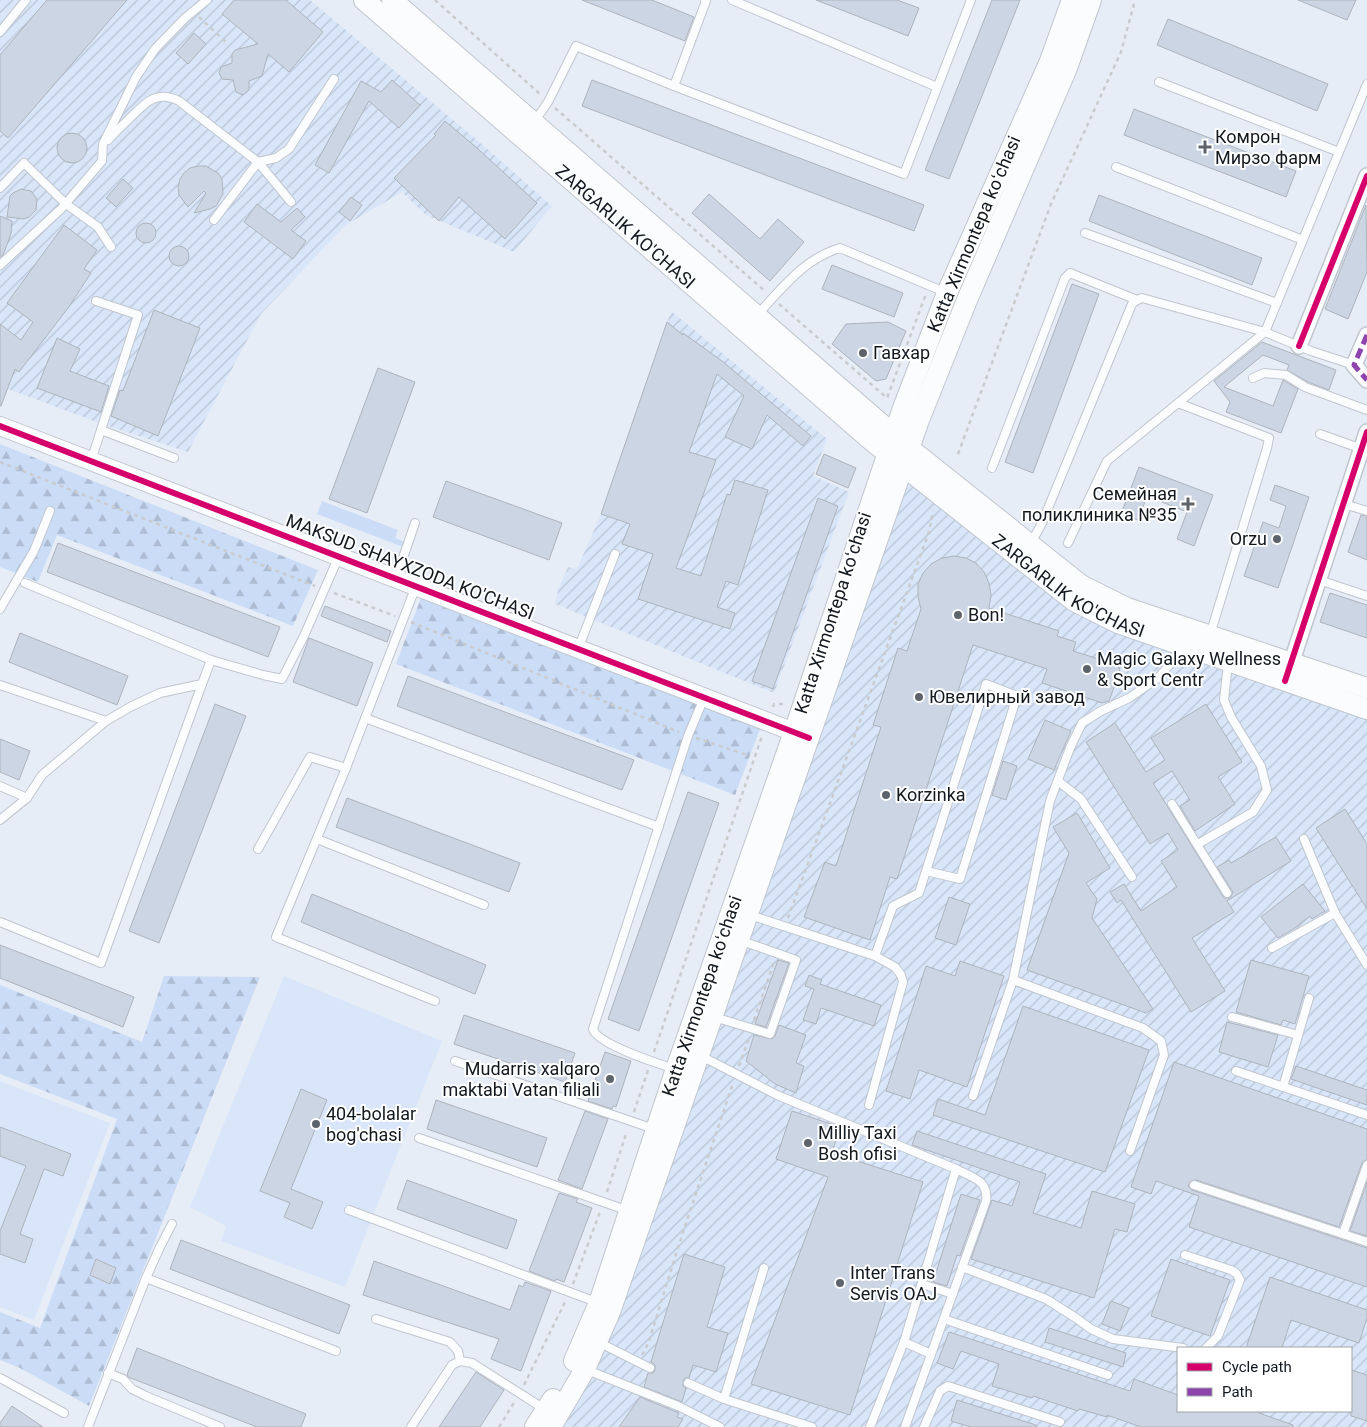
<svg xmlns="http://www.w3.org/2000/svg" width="1367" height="1427" viewBox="0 0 1367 1427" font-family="Roboto,sans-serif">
  <defs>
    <pattern id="industrial-furrows" width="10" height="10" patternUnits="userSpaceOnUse" patternTransform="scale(1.25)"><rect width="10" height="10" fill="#d9e6fa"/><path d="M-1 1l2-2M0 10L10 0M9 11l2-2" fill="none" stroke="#b9c5d6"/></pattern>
    <pattern id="forest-firs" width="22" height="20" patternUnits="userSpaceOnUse" patternTransform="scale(1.25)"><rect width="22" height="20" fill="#cbdcf6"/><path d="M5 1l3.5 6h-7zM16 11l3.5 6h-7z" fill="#adbcd2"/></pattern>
  </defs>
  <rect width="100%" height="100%" fill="#e7edf7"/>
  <!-- built -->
  <g fill="#d9e6fa">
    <path d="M284,976l158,65 -97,246 -124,-46 5,-15 -36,-19z"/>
    <path d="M0,1081l110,42 -76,197 -34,-13z"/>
  </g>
  <!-- industrial -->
  <g fill="url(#industrial-furrows)" fill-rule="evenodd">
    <path d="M0,0h310l167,140 75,66 -38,46 -88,-37 -24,-23 -56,33 -85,89 -73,138 -86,-28 -102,-38z"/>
    <path d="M671,311l156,128 -14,37 36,16 -75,201 -219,-89 3,-14 10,-23 9,2 24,-55z"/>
    <path d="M903,467l155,124 309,118v718h-816l7,-10zM1178,1348h173v63h-173z"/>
  </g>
  <!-- grass -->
  <path fill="#cbdcf6" d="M322,501l76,29 -3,8 10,4 -2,5 -86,-33z"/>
  <!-- forest -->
  <g fill="url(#forest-firs)">
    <path d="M0,444l318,126 -25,56 -236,-91 -19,47 -38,-15z"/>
    <path d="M421,598l339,131 -25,66 -339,-131z"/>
    <path d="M164,976l96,1 -171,429 -69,-38 -20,-8v-48l40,16 77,-209 -117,-45v-89l142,57z"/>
  </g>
  <!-- building -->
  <g fill="#cbd5e4" stroke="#aeb3bb">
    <path d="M47,0h80l-119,138 -8,-7v-76z"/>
    <path d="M234,0h52l37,32 -34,40 -21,-18 -6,22 -13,5v9l-6,5 -7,-3 -3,-12 -11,-1 -3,-6 2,-6 11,-4v-9l3,-4 23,-6 -36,-30z"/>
    <path d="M582,0h70l42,17 -9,24z"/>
    <path d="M816,0h81l22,8 -11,28z"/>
    <path d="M992,0h28l-71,179 -24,-9z"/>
    <path d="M1298,0h58l-9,20z"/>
    <path d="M1168,19l160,65 -11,27 -160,-66z"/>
    <path d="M194,33l12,11 -18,20 -12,-11z"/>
    <path d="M392,80l28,25 -21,23 -30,-27 -40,72 -14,-8 46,-84 20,11z"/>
    <path d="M592,80l332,125 -10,26 -332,-125z"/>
    <path d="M1134,109l162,62 -10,26 -162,-62z"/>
    <path d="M445,121l32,27 60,55 -32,36 -46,-42 -20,24 -45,-43 42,-43 -2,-1z"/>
    <circle cx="72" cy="148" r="15"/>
    <path d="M198,166h8l12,7 4,6 1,15 -7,12 -6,3 -16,4 12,-20 -2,-2 -16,16 -9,-12 -1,-8 2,-8 4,-6 6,-5z"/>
    <path d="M123,179l10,9 -17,19 -10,-9z"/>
    <path d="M21,189l10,2 6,8 -1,11 -7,7 -5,2 -17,-2 3,-21 3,-3z"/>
    <path d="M709,194l51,45 18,-20 26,23 -34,39 -78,-68z"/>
    <path d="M1099,195l163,63 -10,27 -163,-64z"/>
    <path d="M351,197l11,8 -12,16 -11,-9z"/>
    <path d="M257,204l24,18 16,-14 8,9 -14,13 15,11 -13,18 -49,-37z"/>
    <path d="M1366,205l1,67 -19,47 -23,-10z"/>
    <path d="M0,216l12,5 -1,13 -8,21 -3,2z"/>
    <circle cx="146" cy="233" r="10"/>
    <path d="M64,225l33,25 -13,19 7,4 -23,35 -49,64 -4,-3 -14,37h-1v-82l21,16 12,-18 -26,-19z"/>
    <circle cx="179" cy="256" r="10"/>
    <path d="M832,265l71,28 -9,24 -72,-28z"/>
    <path d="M1072,284l27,10 -66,179 -28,-11z"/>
    <path d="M154,310l46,18 -42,108 -47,-20 9,-26 3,1z"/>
    <path d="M667,322l16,13v-2l39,28 89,75 -8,10 -36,-31 -15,34 -27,-12 19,-41 -27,-22 -28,78 27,8 -40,108 25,8 26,-82 3,1 5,-15 33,10 -30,95 -12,-4 -9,26 18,6 -5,16 -92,-30 15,-45 -31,-10 8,-20 -29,-10z"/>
    <path d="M888,322l18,9 -20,48 -10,2 -44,-37 14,-20z"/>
    <path d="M57,338l23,11 -10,22 39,15 -8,26 -64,-24z"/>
    <path d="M1262,342l74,28 -7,20 -21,-8 -21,-12 2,-5 -26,-10 -39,32 49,19 10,-26 15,9 -17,44 -55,-21 4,-10 -16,-21z"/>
    <path d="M378,368l37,14 -48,131 -38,-14z"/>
    <path d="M824,454l32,14 -8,20 -32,-14z"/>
    <path d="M1139,467l74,28 -19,51 -17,-7 10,-27 -40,-16 -9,24 -17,-6z"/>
    <path d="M446,481l116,42 -13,37 -116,-43z"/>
    <path d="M1275,485l34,12 -31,91 -34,-12 19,-54 16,6 7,-22 -16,-6z"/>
    <path d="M818,498l20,8 -65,183 -21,-8z"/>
    <path d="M1361,515l6,1v44l-19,-8z"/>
    <path d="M58,543l222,84 -12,30 -221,-85z"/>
    <path d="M954,556l12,2 10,5 8,9 5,11 2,12 -2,13 70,23 -2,5 19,6 -3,9 42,13 4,3 1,4 -11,30 -7,2 -60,-20 5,-14 -74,-24 -76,234 -7,-2 -20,63 -66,-23 21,-55 11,4 45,-139 -8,-2 25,-77 9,3 14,-42 -3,-12v-13l5,-11 8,-9 11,-6z"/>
    <path d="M1330,593l37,12v33l-47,-16z"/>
    <path d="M325,606l66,25 -4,11 -66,-26z"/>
    <path d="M20,633l108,43 -11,29 -108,-43z"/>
    <path d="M309,638l64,25 -16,43 -64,-24z"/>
    <path d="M408,676l226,84 -12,30 -225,-84z"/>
    <path d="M215,704l31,12 -87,227 -30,-12z"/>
    <path d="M1206,704l36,58 -24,15 17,27 -40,27 -15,-25 10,-6 -18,-29 -19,12 71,115h6l3,-6 -16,-25 12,-7 2,3 45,-26 15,24 -64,40 7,11 -42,26 33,53 -34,21 -70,-112 -4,3 -7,-11 14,-8 17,27 36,-24 -16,-26 17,-11 -10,-17 -18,11 -64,-102 29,-19 31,49 19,-12 -14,-22z"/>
    <path d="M1045,720l26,11 -17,39 -26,-11z"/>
    <path d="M0,739l30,12 -11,29 -19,-8z"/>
    <path d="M1003,761l14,5 -11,34 -14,-5z"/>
    <path d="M688,792l31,11 -80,228 -31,-12z"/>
    <path d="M347,798l173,65 -11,29 -173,-65z"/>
    <path d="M1345,809l22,35v65l-51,-81z"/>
    <path d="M1077,813l33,55 -24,15 11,16 -5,19 61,91 -7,4 -119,-43 42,-117 -16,-26z"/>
    <path d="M1303,884l22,27 -13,8 -2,-3 -18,14 -14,8 -17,-21z"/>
    <path d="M312,894l174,71 -11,29 -174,-72z"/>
    <path d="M949,897l21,7 -14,41 -21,-7z"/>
    <path d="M0,945l134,52 -11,30 -123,-49z"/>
    <path d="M778,960l11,3 -23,64 -11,-3z"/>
    <path d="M1251,960l58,16 -14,48 -12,-4 -2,5 -45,-13z"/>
    <path d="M960,961l44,15 -37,111 -48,-17 -9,29 -24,-8 40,-125 29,10z"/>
    <path d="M809,975l13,5 -2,4 61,21 -7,21 -53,-18 -5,16 -13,-4 11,-31 -9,-3z"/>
    <path d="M1023,1006l126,44 -44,122 -172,-57 5,-16 47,16z"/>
    <path d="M464,1015l111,38 -10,29 -111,-38z"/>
    <path d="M1227,1022l51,13 -10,32 -49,-15z"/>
    <path d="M779,1025l27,10 -10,28 8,3 -8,27 -21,-9 -29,-23 8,-26 18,4 3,-3z"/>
    <path d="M605,1052l26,9 -15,46 -3,-1 -1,3 -24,-8z"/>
    <path d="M1174,1062l193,67v30l-5,4 -23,64 -143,-47 -5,1 -3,5 4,4 175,58v39l-178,-60 10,-31 -43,-15 -5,13 -20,-7z"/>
    <path d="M1296,1066l71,24v15l-76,-26z"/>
    <path d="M301,1089l26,11 -36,89 32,13 -11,27 -28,-12 6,-14 -30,-12z"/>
    <path d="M436,1100l111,38 -10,29 -110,-38z"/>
    <path d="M585,1111l23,8 -26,70 -24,-9z"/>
    <path d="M792,1111l48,16 -8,26 91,29 -73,233 -99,-31 77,-207 -52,-18z"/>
    <path d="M0,1127l71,27 -8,22 -19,-7 -24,65 13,5 -8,24 -25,-9v-23l26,-65 -26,-10z"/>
    <path d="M917,1131l129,43 -13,39 48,15 11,-37 43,13 -8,28 -12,-3 -21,69 -123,-39 21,-59 20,6 8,-24 -108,-37z"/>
    <path d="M407,1180l110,40 -10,29 -110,-40z"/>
    <path d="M1367,1182v54l-17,-5z"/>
    <path d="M559,1193l19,6 -2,3 16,6 -28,74 -8,-3 -1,2 -26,-10z"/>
    <path d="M961,1194l19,6 -20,56 -3,-1 -10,31 -14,-4z"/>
    <path d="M181,1240l169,65 -11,29 -169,-65z"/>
    <path d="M684,1254l41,13 -18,60 21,6 -12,39 -23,-7 -4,13h-4l-2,3v5l3,2 -4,14 -38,-15 4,-14h5l2,-3v-5l-4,-3z"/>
    <path d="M96,1259l20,9 -6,16 -20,-9z"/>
    <path d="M1171,1259l59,21 -20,56 -59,-20z"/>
    <path d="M374,1261l136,49 9,-25 4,2 2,-5 26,9 -30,80 -30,-12 8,-20 -136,-44z"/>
    <path d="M1270,1277l97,33v8l-8,25 -68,-23 -9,28h-36z"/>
    <path d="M1111,1301l18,7 -9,23 -18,-7z"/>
    <path d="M1049,1328l77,25 -3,14 -78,-25z"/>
    <path d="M949,1332l181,59 4,-12 44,16v16h82l-1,2 34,12v2h-152l-34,-12v2l-28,-8 -1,2 -45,-15 -1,2 -40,-12 7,-22 -38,-13 -8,18 -16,-6z"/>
    <path d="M137,1348l169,66 -5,13h-44l-129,-50 -1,-2z"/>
    <path d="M1351,1370l16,5v46l-16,-5z"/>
    <path d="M476,1372l28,18 -24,37h-41z"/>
    <path d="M640,1397l39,16 -2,4 6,2 -5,8h-59z"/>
    <path d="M957,1400l79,25v2h-65l-20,-6z"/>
    <path d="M12,1406l31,21h-43v-4z"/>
  </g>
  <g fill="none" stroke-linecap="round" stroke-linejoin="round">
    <defs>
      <g id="service">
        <path d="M732,0l205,87"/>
        <path d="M0,32l26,-32"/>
        <path d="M1159,82l180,70"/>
        <path d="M674,86l32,-85 -1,-1"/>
        <path d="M534,122l14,-20 28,-56 98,40 230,88 67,-174"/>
        <path d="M108,140c7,-8 15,-15 23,-23 15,-15 26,-27 48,-16l79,61 18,-4 13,-9 45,-70"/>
        <path d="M1116,167l187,73"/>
        <path d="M0,188l24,-25 42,41 32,23 13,20"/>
        <path d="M214,220l44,-58 33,40"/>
        <path d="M1085,233l192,70"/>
        <path d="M0,265l61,-56 41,-48 1,-17 33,-67 19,-28 30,-31 22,-18"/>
        <path d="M758,314c24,-26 47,-56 82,-66l107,45"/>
        <path d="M1354,365l-43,-14 -46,-19 102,-248"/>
        <path d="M1253,378l11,-5 22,2 19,12 62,23"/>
        <path d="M1178,403l91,35 -2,10 -57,187"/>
        <path d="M101,430l73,28"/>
        <path d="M1320,434l42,15"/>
        <path d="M91,461l47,-146 -42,-14"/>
        <path d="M992,468l73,-190 5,-5 67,27"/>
        <path d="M1344,504l23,7"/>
        <path d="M1068,543l39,-82 158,-129"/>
        <path d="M1030,545l12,-22 90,-219 5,-4 5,-2 123,34"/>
        <path d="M396,578l19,-55"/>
        <path d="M1319,580l48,16"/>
        <path d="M25,583l186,77 52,15 19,4 22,-43 35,-80"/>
        <path d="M416,586l-70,182 -70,169 159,64"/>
        <path d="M0,609l34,-58 16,-40"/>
        <path d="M578,649l37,-95"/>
        <path d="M0,685l106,36"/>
        <path d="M365,718l294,109"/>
        <path d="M1058,781l23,18 51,78"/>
        <path d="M0,786l27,12"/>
        <path d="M1172,804l55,89"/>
        <path d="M0,820l27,-22 15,-23 64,-54 26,-15 28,-13 42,-9 9,-24"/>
        <path d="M317,839l167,66"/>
        <path d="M1304,839l31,74 32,52"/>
        <path d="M1198,844l55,-32 14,-22 -6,-24 -30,-49 -7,-17 4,-37"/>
        <path d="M258,849l52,-92 36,11"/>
        <path d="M750,915l125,41 20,11 6,8 2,7 -34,123"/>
        <path d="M0,922l101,41 101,-279"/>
        <path d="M1272,948l63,-35"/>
        <path d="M875,956l18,-50 26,-13 7,-22 60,-187 31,12 -57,183 -34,-8"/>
        <path d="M1013,980l130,48 18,13 3,14 -34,96"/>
        <path d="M714,1017l56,17 26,-74 -57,-20"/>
        <path d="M1232,1017l66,18"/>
        <path d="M699,1055l78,40 179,74c15,8 33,11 30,32l-81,226"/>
        <path d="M455,1061l199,68"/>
        <path d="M675,1069c-16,-5 -78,-25 -82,-40l95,-293 16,-38"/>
        <path d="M1236,1071l131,44"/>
        <path d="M1283,1087l26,-89"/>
        <path d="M973,1096l40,-116 37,-179 20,-53 12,-25 19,-12 28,-13 29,-20 26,-30"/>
        <path d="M419,1138l210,73"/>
        <path d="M1194,1185l173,57"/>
        <path d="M349,1210l250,93"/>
        <path d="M1343,1234l24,-69"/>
        <path d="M1185,1255l46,15 5,3 4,7 -22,56 -12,12"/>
        <path d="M962,1267l84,32 30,19 15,11 22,10 70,9"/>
        <path d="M146,1278l190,73"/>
        <path d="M922,1284l31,10"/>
        <path d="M376,1319l74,23 8,9 2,10 -8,4 -41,62"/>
        <path d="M944,1319l164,56"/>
        <path d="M598,1342l52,26"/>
        <path d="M904,1342l52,-173"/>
        <path d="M460,1361l12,2 74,47"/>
        <path d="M587,1370l91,36 42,21"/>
        <path d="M108,1373l15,6 9,10 14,7 74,31"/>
        <path d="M0,1378l64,35"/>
        <path d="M688,1383l36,16 88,28"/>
        <path d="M724,1399l40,-131"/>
        <path d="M88,1427l58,-149 14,-31 12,-23"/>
        <path d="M870,1427l34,-85 27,12"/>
        <path d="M924,1427l16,-36 8,-5 112,36"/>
      </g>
      <g id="minor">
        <path d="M1367,335l-13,30 13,15"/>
        <path d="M1299,346l68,-170"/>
        <path d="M1288,673l79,-241"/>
      </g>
      <path id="tertiary" d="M0,426l807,311"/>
      <g id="secondary">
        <path id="s1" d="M364,0l508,441 202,160 44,22 249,86"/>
        <path d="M392,0l517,448 172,137 46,23 240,80"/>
        <path d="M574,1361l25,-58 77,-234 118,-337 109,-324 44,-115 103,-232 22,-61"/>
        <path d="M535,1427l18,-28"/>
        <path d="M551,1427l34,-58 25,-57 309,-892 48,-120 100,-232 24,-68"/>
      </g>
    </defs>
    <!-- service casing -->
    <use href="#service" stroke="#c0c6ce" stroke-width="10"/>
    <!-- minor casing -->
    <use href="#minor" stroke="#c0c6ce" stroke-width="18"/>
    <!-- tertiary casing -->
    <use href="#tertiary" stroke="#c0c6ce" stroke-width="20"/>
    <!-- secondary casing -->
    <use href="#secondary" stroke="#c0c6ce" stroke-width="22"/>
    <!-- path -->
    <g stroke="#c9cbcf" stroke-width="2.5" stroke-dasharray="4 4" stroke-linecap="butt">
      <path d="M435,0l105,94"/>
      <path d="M199,17l28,26"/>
      <path d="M555,108l211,184"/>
      <path d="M779,304l108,94 39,-104"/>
      <path d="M958,454l93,-250 70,-152 14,-52"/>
      <path d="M0,462l315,124"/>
      <path d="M334,593l61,23"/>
      <path d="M411,622l268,110"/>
      <path d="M773,707l1,-3h11l1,-1"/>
      <path d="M696,738l54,18"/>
      <path d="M788,918l141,-386 4,-21"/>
      <path d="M754,1020l20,-58"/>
      <path d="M654,1052l108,-316"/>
      <path d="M739,1066l10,-28"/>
      <path d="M634,1112l14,-42"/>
      <path d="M607,1192l20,-61"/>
      <path d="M573,1284l27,-72"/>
      <path d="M642,1355l6,-11 34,-109 51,-152"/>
      <path d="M524,1385l42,-85"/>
      <path d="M499,1427l16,-26"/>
    </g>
    <!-- service -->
    <use href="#service" stroke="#fbfcfe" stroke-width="8"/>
    <!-- minor -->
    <use href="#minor" stroke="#fbfcfe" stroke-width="15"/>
    <!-- tertiary -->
    <use href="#tertiary" stroke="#fbfcfe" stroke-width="18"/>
    <!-- secondary -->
    <use href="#secondary" stroke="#fbfcfe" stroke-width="20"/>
    <!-- quiet -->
    <path stroke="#8e44ad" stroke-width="5" stroke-dasharray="10 5" stroke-linecap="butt" d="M1367,335l-13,30 13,15"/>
    <defs>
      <g id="cycleway">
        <path d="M1299,346l68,-170"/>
        <path d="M0,426l809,312"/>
        <path d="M1285,681l82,-249"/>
      </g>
    </defs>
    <!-- cycleway casing -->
    <use href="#cycleway" stroke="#fff" stroke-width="9"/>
    <!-- cycleway -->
    <use href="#cycleway" stroke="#d6006c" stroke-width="6"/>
  </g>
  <!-- markers -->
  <g fill="#5d636b" stroke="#fff" stroke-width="2">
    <path d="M1202.5 139.5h5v5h5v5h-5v5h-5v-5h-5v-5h5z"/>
    <circle cx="863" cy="353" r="5"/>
    <path d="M1185.5 496.5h5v5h5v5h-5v5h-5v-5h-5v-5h5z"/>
    <circle cx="1277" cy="539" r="5"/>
    <circle cx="958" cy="615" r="5"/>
    <circle cx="1087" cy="669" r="5"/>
    <circle cx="919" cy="697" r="5"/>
    <circle cx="886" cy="795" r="5"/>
    <circle cx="610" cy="1079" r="5"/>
    <circle cx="316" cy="1124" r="5"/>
    <circle cx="808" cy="1143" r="5"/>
    <circle cx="840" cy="1283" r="5"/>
  </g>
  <g text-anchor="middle" stroke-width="4" stroke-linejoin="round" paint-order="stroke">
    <!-- poi labels -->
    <g font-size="18" fill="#12181f" stroke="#fff" text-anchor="start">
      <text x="1215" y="143">Комрон<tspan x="1215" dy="21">Мирзо фарм</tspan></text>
      <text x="873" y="359">Гавхар</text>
      <text x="1177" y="500" text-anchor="end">Семейная<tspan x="1177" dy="21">поликлиника №35</tspan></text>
      <text x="1267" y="545" text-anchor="end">Orzu</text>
      <text x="968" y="621">Bon!</text>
      <text x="1097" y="665">Magic Galaxy Wellness<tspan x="1097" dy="21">&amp; Sport Centr</tspan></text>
      <text x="929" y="703">Ювелирный завод</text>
      <text x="896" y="801">Korzinka</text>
      <text x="600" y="1075" text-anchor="end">Mudarris xalqaro<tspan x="600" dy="21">maktabi Vatan filiali</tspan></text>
      <text x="326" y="1120">404-bolalar<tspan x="326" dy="21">bog'chasi</tspan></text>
      <text x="818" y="1139">Milliy Taxi<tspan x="818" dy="21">Bosh ofisi</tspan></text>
      <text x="850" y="1279">Inter Trans<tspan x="850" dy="21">Servis OAJ</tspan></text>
    </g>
    <!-- street labels -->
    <g font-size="18" fill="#12181f" stroke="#fff">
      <text dy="6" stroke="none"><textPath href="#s1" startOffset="346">ZARGARLIK KO'CHASI</textPath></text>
      <text transform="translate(974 234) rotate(-67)" y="6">Katta Xirmontepa koʻchasi</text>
      <text transform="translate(410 567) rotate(21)" y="6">MAKSUD SHAYXZODA KO'CHASI</text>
      <text dy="6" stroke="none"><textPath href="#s1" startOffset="918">ZARGARLIK KO'CHASI</textPath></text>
      <text transform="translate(833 613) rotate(-72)" y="6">Katta Xirmontepa koʻchasi</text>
      <text transform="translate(702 996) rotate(-71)" y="6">Katta Xirmontepa koʻchasi</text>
    </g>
  </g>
  <!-- legend -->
  <rect x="1177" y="1347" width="175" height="65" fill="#ffffff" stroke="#a0a3a5"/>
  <rect x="1187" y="1363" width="25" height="8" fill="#d6006c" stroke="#a0a3a5"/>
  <text x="1222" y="1372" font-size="15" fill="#12181f">Cycle path</text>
  <rect x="1187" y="1388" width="25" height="8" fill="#8e44ad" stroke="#a0a3a5"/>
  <text x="1222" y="1397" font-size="15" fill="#12181f">Path</text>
</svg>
